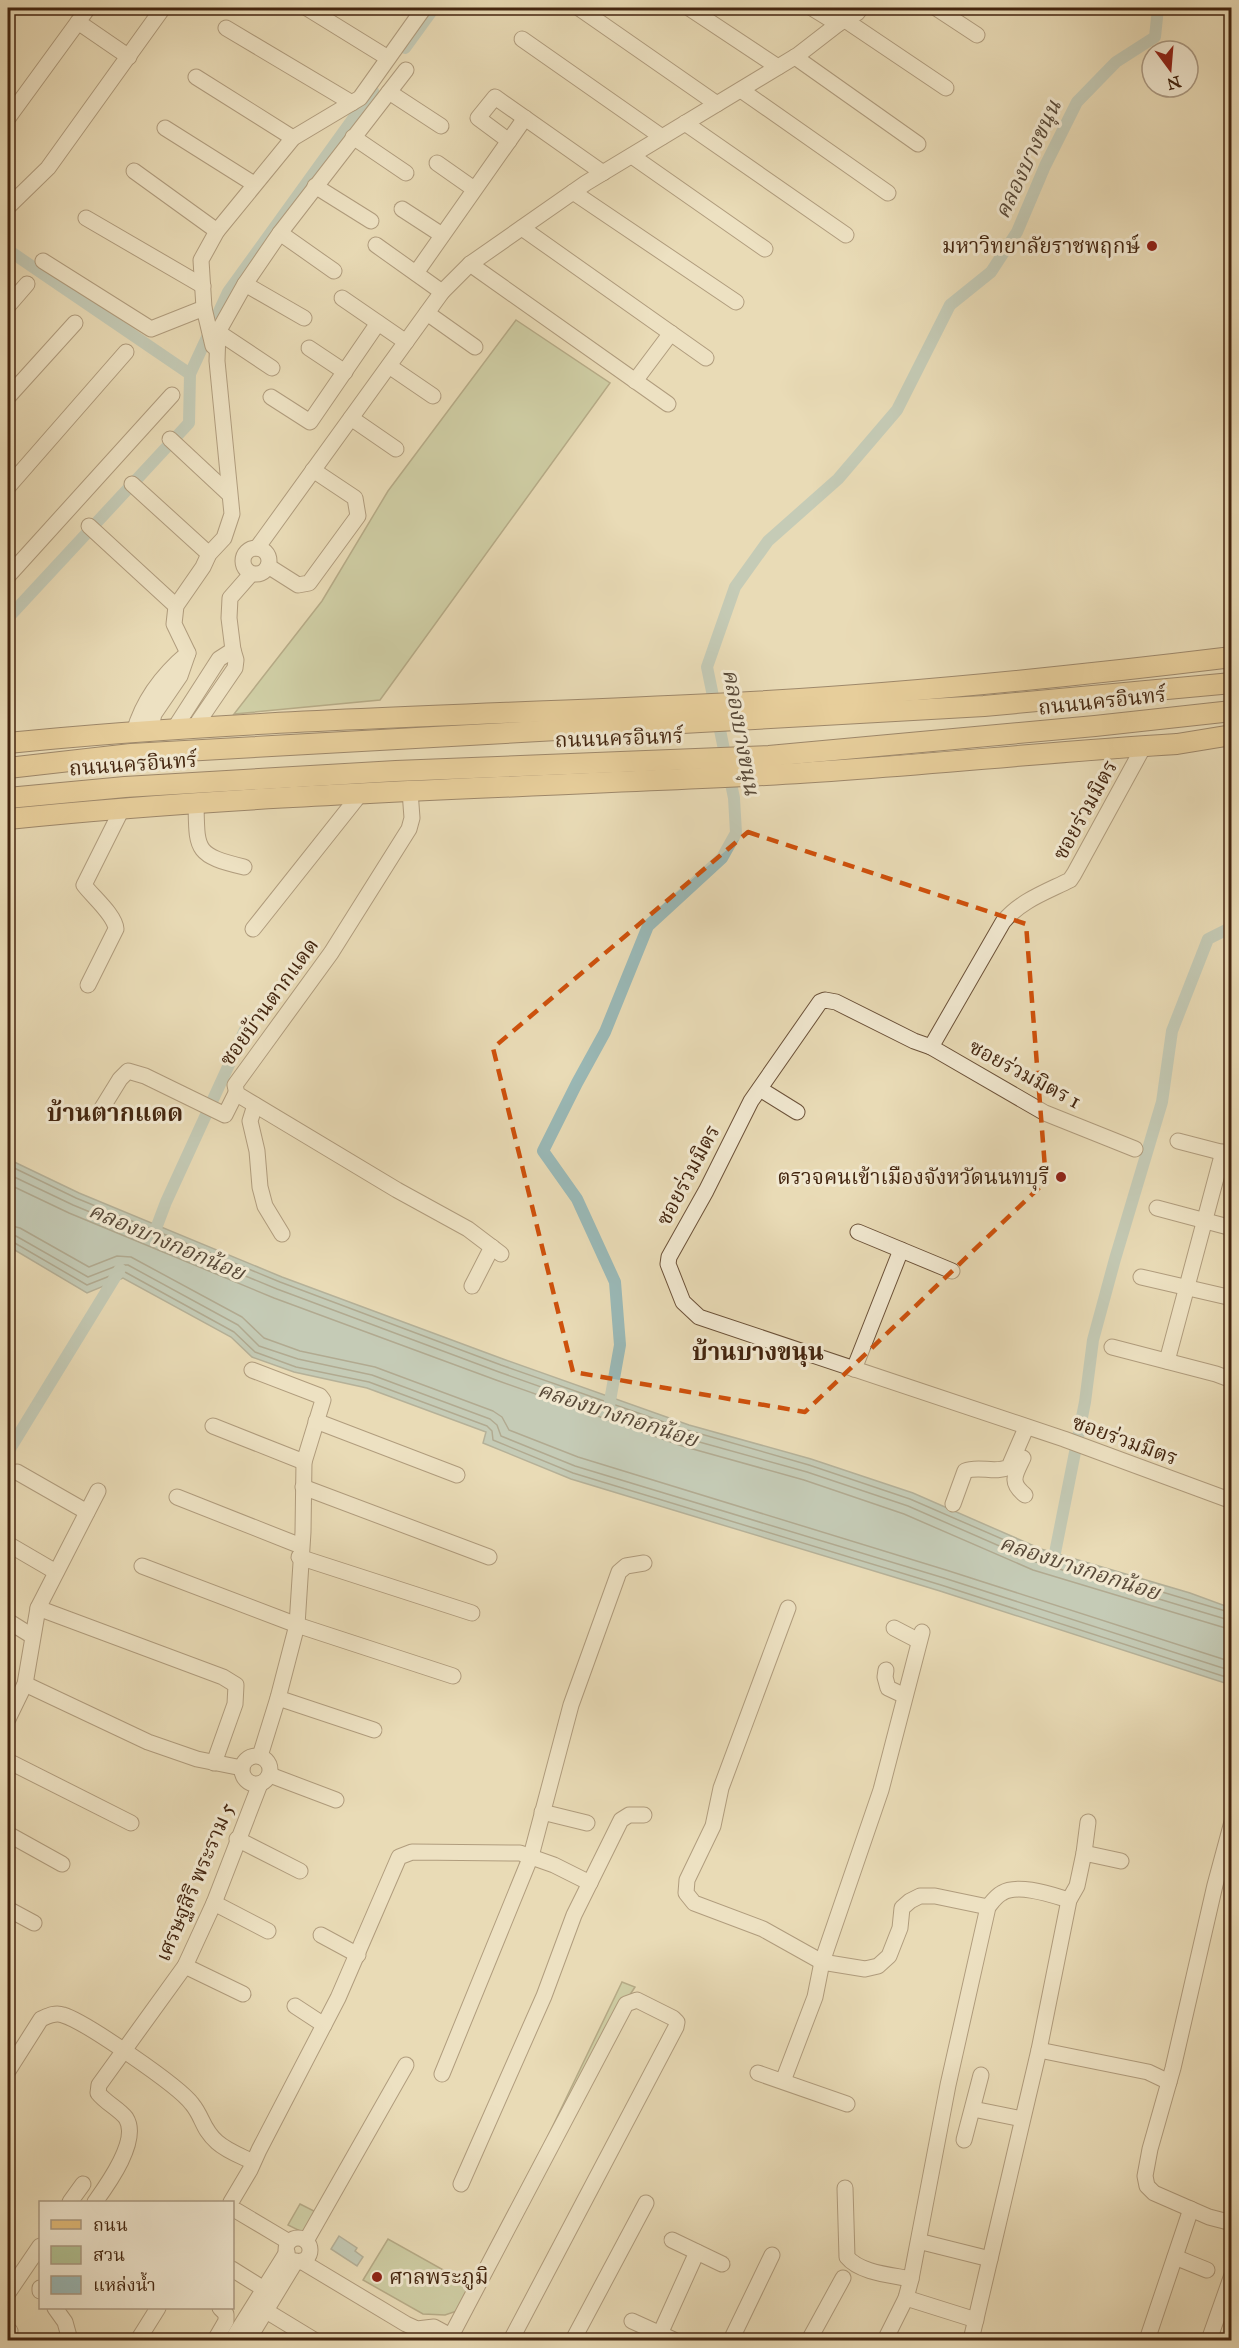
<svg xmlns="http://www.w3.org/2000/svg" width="1239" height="2348" viewBox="0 0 1239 2348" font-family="'IM FELL Great Primer','Noto Serif Thai',serif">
  <rect width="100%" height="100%" fill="#e9dbb6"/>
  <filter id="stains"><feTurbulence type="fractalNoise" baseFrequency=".00333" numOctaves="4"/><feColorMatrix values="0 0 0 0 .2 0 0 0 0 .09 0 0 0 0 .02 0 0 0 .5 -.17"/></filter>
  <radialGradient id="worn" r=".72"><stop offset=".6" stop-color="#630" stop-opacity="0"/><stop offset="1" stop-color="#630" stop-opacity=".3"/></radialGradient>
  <!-- green -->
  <g fill="#b1c192" stroke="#7a7350" stroke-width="1.5">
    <path d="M516,320l94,63 -230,317 -146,14 88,-113 66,-110z"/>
    <path d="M622,1982l13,5 -13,20 -165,304 -12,4 -22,-1 -60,-34 25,-41 82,46 77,-147z"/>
    <path d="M300,2204l16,8 -10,19 -4,1 -14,-7z"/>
  </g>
  <!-- water -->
  <g fill="#9ab9b7" stroke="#777e74" stroke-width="1.5">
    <path d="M8,1159l71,34 203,84 221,82 186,66 122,34 102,34 128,56 149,44 41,15v77l-291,-94 -369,-112 -88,-36 3,-11 -119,-44 -73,-16 -42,-15 -21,-20 -108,-59 -36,15 -79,-47z"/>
    <path d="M339,2236l18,12 -2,3 8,6 -6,9 -26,-17z"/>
  </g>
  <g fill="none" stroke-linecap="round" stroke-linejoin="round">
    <!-- shore -->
    <g stroke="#6e6f63" stroke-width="1.5">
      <path d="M8,1165l68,33 204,84 221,83 186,65 122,35 101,34 129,56 193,58"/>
      <path d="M8,1174l65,31 204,84 222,83 186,66 122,34 101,34 128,56 196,59"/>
      <path d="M8,1184l61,29 205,85 222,82 186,66 122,34 100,34 129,56 199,60"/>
      <path d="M8,1225l12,3 69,39 28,-11 14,1 111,60 22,21 36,13 75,16 118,44 9,6 7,13 69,27 368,113 286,92"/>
      <path d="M8,1234l8,2 72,41 31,-12h9l110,60 21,21 39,13 74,16 118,44 7,6 4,11 74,30 369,112 288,93"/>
      <path d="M8,1242h5l74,43 33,-13h5l109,60 21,20 41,15 73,15 118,44 5,5 1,9 80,33 368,112 291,94"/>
    </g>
    <!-- canal -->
    <g stroke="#9ab9b7" stroke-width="12">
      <path d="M405,48l29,-40"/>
      <path d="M8,250l182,124"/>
      <path d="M8,618l181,-195 1,-49 38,-82 145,-201"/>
      <path d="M152,1239l14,-37 83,-181"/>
      <path d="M608,1412l12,-67 -5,-63 -38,-83 -34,-48 34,-68 28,-51 43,-106 74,-68 14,-25 -2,-35 -27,-131 28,-80 33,-46 70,-62 59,-69 53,-105 41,-33 26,-40 28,-66 32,-64 39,-40 39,-25 3,-29"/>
      <path d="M8,1452l112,-183"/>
      <path d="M1052,1568l33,-166 8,-62 22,-81 47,-157 10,-71 36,-92 24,-12"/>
    </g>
    <defs>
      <g id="minor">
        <path d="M88,8l-10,14 51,35"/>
        <path d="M307,8l81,50"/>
        <path d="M579,8l138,96"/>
        <path d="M689,8l89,59"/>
        <path d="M812,8l26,16"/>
        <path d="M936,8l41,27"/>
        <path d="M845,20l101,68"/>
        <path d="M226,28l126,75"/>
        <path d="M522,39l140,98"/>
        <path d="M795,57l123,87"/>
        <path d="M196,77l97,61"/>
        <path d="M741,90l147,103"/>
        <path d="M389,92l52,34"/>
        <path d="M8,118l70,-96"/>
        <path d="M685,123l161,112"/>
        <path d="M165,128l89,56"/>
        <path d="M353,137l53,36"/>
        <path d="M509,141l-31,-23 17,-21 108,76"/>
        <path d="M632,156l133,93"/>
        <path d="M437,163l37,26"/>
        <path d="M134,171l83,60"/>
        <path d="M315,186l56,35"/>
        <path d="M573,192l163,110"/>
        <path d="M8,207l40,-39 115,-160"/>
        <path d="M402,209l40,26"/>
        <path d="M86,218l117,68"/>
        <path d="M522,228l184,130"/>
        <path d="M280,233l54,38"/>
        <path d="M376,245l66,47"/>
        <path d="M43,261l108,68 53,-21"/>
        <path d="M470,264l198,140"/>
        <path d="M416,273l109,-155"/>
        <path d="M245,284l59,34"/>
        <path d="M342,298l64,44"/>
        <path d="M8,306l19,-22"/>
        <path d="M427,313l48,34"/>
        <path d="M218,332l54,36"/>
        <path d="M213,346l-9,-38 -3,-48 16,-29 76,-93 67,-40 64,-90"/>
        <path d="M309,348l36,24"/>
        <path d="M389,366l44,30"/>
        <path d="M635,381l36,-48"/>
        <path d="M8,397l67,-74"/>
        <path d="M271,397l39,25 68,-99"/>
        <path d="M351,418l45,31"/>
        <path d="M170,439l59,55"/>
        <path d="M132,484l77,70"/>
        <path d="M8,487l118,-135"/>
        <path d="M89,526l87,80"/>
        <circle cx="256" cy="561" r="13"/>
        <path d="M257,548l185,-256 28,-28 116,-81 212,-128 40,-31 19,-11 4,-5"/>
        <path d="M268,566l30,19 11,-2 49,-67 -3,-18 -42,-28"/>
        <path d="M8,576l164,-181"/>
        <path d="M233,650l-4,-32 1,-20 21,-24"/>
        <path d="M174,729l45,-70 14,-9 3,10 -1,8 -41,60"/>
        <path d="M150,731l4,-17 26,-38 8,-23 -14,-29 2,-18 27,-39 6,-13 15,-16 8,-24 -15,-153 1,-29 27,-48 35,-51 126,-163"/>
        <path d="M134,732c9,-32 29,-58 54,-79"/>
        <path d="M1144,746l-70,128 -4,6c-24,12 -50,21 -67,42l-72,125 -17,-6 -78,-39 -11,-2 -5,2 -69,99 -45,90 -37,66 -1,7 15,38 16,15 365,122 168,62"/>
        <path d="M410,791l2,27 -3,11 -78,124 -96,132 2,9 160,96 71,39 33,25"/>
        <path d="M196,802c1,48 -2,53 48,65"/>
        <path d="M253,929l108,-136"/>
        <path d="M88,985l28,-56c-1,-14 -23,-32 -32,-44l39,-78"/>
        <path d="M931,1047l114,66 90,36"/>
        <path d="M760,1089l37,23"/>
        <path d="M255,1105l-5,16 7,30 3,36 5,19 17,28"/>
        <path d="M99,1113l21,-34 8,-8 17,5 80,39 11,-22"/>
        <path d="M1178,1141l54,14"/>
        <path d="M1157,1208l75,20"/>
        <path d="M858,1232l94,39"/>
        <path d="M1141,1277l91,21"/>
        <path d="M472,1286l20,-39"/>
        <path d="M1112,1347l104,27 16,6"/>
        <path d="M1167,1361l56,-209"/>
        <path d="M854,1369l47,-119"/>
        <path d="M252,1370l68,26 3,4 -19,62 -1,70 -6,93 -19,73 -18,58"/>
        <path d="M316,1421l141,54"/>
        <path d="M213,1426l91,36"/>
        <path d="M1023,1458c-8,17 -14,24 2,37"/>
        <path d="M17,1472l70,40"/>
        <path d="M303,1487l186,70"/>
        <path d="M177,1497l124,49"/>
        <path d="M953,1504l12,-33c14,-6 30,3 44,-4l17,-39"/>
        <path d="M8,1544l48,28"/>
        <path d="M299,1557l173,56"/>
        <path d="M142,1566l155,59 156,51"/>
        <path d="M38,1608l185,69 13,8 -1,19 -21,59"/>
        <path d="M788,1608l-67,180 -8,38 -26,54 -1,13 8,10 69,26 59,33 43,7 13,-3 11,-10 11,-28 2,-20 8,-7 10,-5h15l53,11"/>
        <path d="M8,1621l24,15"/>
        <path d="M894,1628l25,13"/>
        <path d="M886,1670l-1,7 3,11 17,8"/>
        <path d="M25,1684l123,58 49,17 45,9"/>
        <path d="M278,1698l96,32"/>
        <path d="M8,1719l17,-35 13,-76 60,-117"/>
        <circle cx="256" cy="1770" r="14"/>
        <path d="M8,1761l123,62"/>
        <path d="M270,1775l66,25"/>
        <path d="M542,1812l45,11"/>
        <path d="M1232,1822l-17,63 -42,183 -23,81 -5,27 2,10 7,7 55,24 23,6"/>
        <path d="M8,1834l54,30"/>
        <path d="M237,1839l63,32"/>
        <path d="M1084,1853l4,-31"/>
        <path d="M214,1903l54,28"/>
        <path d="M8,1909l26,14"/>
        <path d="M321,1935l37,20"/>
        <path d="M185,1966l58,28"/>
        <path d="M295,2006l29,19"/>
        <path d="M1039,2050l109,22 21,10"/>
        <path d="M8,2071l33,-52c7,-3 14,-7 22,-4 21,6 116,71 129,89 11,13 10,25 25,38 10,9 24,14 36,20"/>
        <path d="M758,2073l89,31"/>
        <path d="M442,2074l89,-218 40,-151 48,-133 7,-6 18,-3"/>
        <path d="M783,2081l32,-84 7,-35 59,-172 41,-158"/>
        <path d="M973,2109l49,10"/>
        <path d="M964,2140l17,-65"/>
        <path d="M461,2184l83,-188 30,-81 47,-95 8,-5h15"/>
        <path d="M845,2188l2,69c13,16 45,18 64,22"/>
        <path d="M70,2202l13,-18"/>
        <path d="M95,2202c13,-18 45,-62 31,-84 -7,-9 -20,-15 -28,-25l1,-8 86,-119 29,-63 46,-119"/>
        <path d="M231,2202l19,-32 9,-20 79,-152 61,-141 13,-5 108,1 34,12 36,18"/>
        <path d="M237,2211l52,31"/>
        <circle cx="298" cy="2250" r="12"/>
        <path d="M672,2240l50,24"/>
        <path d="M306,2241l100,-176"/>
        <path d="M926,2243l64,16"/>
        <path d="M1175,2257l32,13"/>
        <path d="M301,2261l105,63 11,5 17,-2 24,13"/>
        <path d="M232,2269l32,20"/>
        <path d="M40,2288v3"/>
        <path d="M8,2293l32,-47"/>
        <path d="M906,2298l70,22"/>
        <path d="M258,2306l56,34"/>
        <path d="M55,2308l10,14 5,18"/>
        <path d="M632,2321l42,19"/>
        <path d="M8,2334l2,-3"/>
        <path d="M660,2334l37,-82"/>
        <path d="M451,2336l175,-332 11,-4 36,18 4,4 -1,5 -165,313"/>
        <path d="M138,2340l20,-32"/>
        <path d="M215,2340l11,-19v-7l-6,-6"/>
        <path d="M232,2340l55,-88"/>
        <path d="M248,2340l48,-79"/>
        <path d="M573,2340l73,-137"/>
        <path d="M731,2340l41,-85"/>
        <path d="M809,2340l34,-62"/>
        <path d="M885,2340l21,-42 5,-19 37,-194 40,-178c4,-5 8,-11 14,-14 16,-10 50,2 67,7"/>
        <path d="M971,2340l68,-290 30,-150 8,-14 7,-33 37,8"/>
        <path d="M1147,2340l44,-131"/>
        <path d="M1209,2340l23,-65"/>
      </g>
      <g id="major">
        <path d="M8,743c227,-23 455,-27 683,-38 181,-8 361,-26 541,-48"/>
        <path d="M8,768l123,-14 853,-48 248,-23"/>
        <path d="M8,798l117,-11 271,-16 373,-15 326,-30 137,-15"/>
        <path d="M8,819c252,-26 505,-31 758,-44 137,-7 274,-23 411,-31l55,-9"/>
      </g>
    </defs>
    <!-- minor casing -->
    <use href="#minor" stroke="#6c5239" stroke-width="17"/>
    <!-- major casing -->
    <use href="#major" stroke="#43250f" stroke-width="22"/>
    <!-- minor -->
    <use href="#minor" stroke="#f1e8d0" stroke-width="15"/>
    <!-- major -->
    <use href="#major" stroke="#e4be7b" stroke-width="20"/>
  </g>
  <!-- marked area -->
  <path d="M0 0H1239V2348H0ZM748,832l278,92 20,257 -241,231 -232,-40 -80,-324z" fill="#e9dbb6" fill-opacity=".55" fill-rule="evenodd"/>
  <path fill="none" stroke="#cf510c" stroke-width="4.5" stroke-dasharray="12 8" stroke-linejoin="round" d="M748,832l278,92 20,257 -241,231 -232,-40 -80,-324z"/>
  <!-- markers -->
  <g fill="#8f2418" stroke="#f1e8d0" stroke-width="2">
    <circle cx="1152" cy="246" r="6"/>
    <circle cx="1061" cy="1177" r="6"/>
    <circle cx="377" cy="2277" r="6"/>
  </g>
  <g text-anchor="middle" stroke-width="6" stroke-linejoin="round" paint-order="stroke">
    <!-- poi labels -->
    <g font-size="21" fill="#43250f" stroke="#f1e8d0" text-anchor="end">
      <text x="1140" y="253">มหาวิทยาลัยราชพฤกษ์</text>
      <text x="1049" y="1184">ตรวจคนเข้าเมืองจังหวัดนนทบุรี</text>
      <text x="389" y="2284" text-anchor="start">ศาลพระภูมิ</text>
    </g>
    <!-- street labels -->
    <g font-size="21" fill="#43250f" stroke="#f1e8d0">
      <text transform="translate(1102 701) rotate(-6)" y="7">ถนนนครอินทร์</text>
      <text transform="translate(619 738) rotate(-2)" y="7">ถนนนครอินทร์</text>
      <text transform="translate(133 764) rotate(-4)" y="7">ถนนนครอินทร์</text>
      <text transform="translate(1085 810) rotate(-61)" y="7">ซอยร่วมมิตร</text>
      <text transform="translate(269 1002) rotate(-54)" y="7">ซอยบ้านตากแดด</text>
      <text transform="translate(1025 1074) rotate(28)" y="7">ซอยร่วมมิตร 1</text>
      <text transform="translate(688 1175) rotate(-62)" y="7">ซอยร่วมมิตร</text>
      <text transform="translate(1125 1440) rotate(20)" y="7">ซอยร่วมมิตร</text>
      <text transform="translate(195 1882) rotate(-67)" y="7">เศรษฐสิริ พระราม 5</text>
    </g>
    <!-- water labels -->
    <g font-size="22" font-style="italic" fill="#594a39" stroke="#f1e8d0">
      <text transform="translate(1027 159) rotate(-65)" y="8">คลองบางขนุน</text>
      <text transform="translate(742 732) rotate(80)" y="8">คลองบางขนุน</text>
      <text transform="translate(167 1241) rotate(23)" y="8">คลองบางกอกน้อย</text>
      <text transform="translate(618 1414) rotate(18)" y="8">คลองบางกอกน้อย</text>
      <text transform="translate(1080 1567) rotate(18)" y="8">คลองบางกอกน้อย</text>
    </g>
    <!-- quarter labels -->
    <g font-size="24" font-weight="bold" fill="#43250f" stroke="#f1e8d0">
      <text x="115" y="1121">บ้านตากแดด</text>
      <text x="758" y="1360">บ้านบางขนุน</text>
    </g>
  </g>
  <!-- margin -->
  <rect width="1239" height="2348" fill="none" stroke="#e9dbb6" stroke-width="30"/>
  <rect x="9" y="9" width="1221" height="2330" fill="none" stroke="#43250f" stroke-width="3"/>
  <rect x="15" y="15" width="1209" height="2318" fill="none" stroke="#43250f" stroke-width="1.5"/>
  <!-- legend -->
  <rect x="39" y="2201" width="195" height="108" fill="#f1e8d0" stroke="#ab9a83" stroke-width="1.5"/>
  <rect x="51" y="2220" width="30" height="9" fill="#e4be7b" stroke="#ab9a83" stroke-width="1.5"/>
  <text x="93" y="2231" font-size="18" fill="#43250f">ถนน</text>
  <rect x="51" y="2246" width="30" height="18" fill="#b1c192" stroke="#ab9a83" stroke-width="1.5"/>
  <text x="93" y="2261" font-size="18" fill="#43250f">สวน</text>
  <rect x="51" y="2276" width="30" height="18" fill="#9ab9b7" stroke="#ab9a83" stroke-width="1.5"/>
  <text x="93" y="2291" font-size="18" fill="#43250f">แหล่งน้ำ</text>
  <!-- north arrow -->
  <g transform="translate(1170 69) rotate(164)"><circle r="28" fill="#f1e8d0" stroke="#ab9a83" stroke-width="1.5"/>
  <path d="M0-4.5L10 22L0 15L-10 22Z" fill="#8f2418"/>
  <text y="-9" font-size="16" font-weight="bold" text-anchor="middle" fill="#43250f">N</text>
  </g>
  <rect width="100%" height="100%" filter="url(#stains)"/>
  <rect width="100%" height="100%" fill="url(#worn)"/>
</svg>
